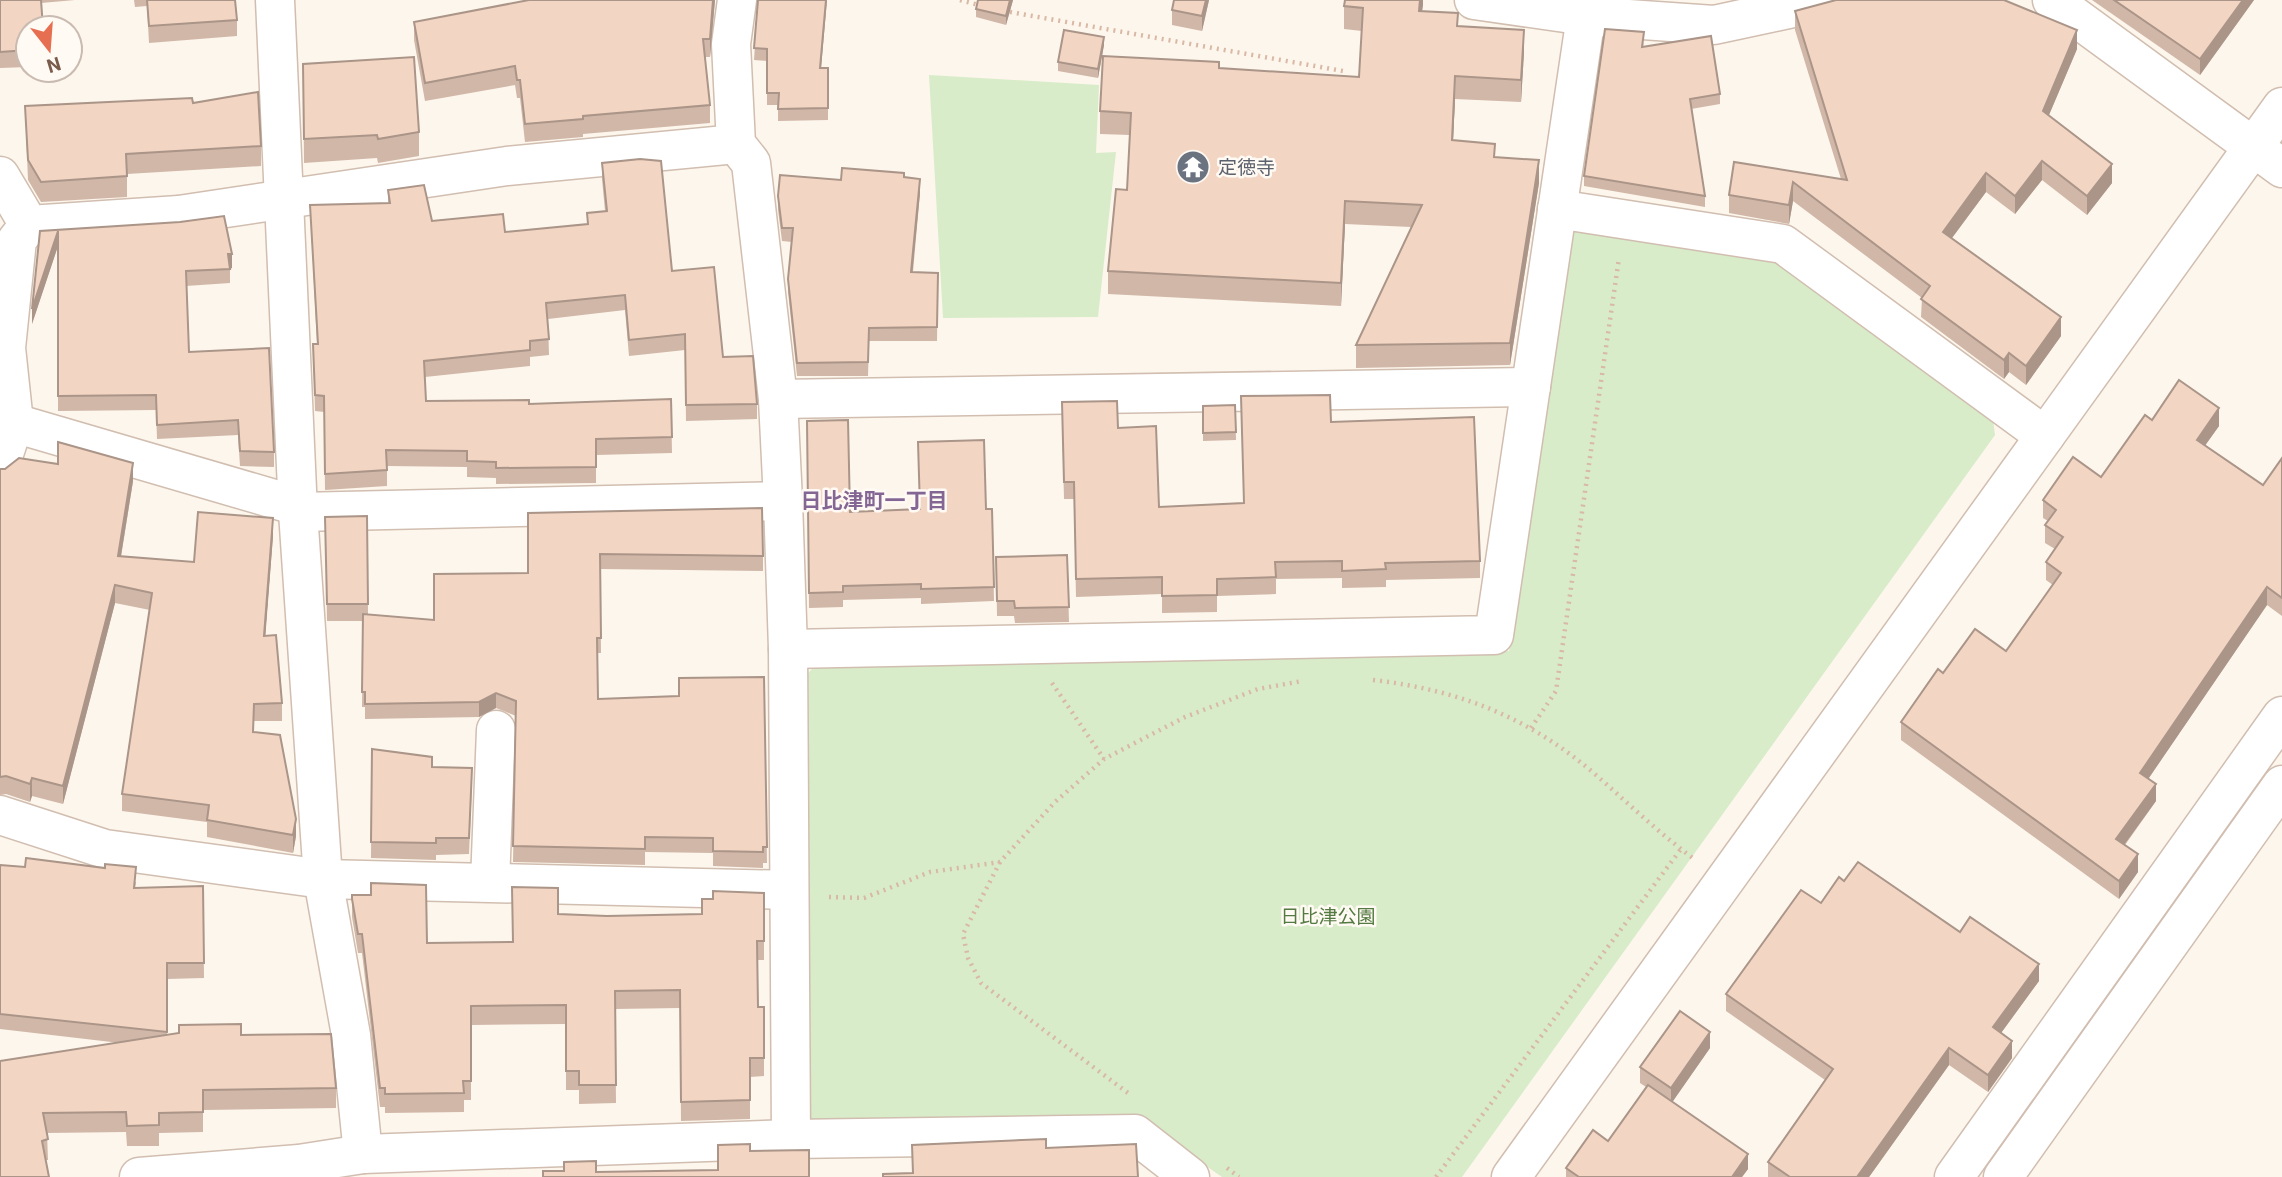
<svg xmlns="http://www.w3.org/2000/svg" width="2282" height="1177" viewBox="0 0 2282 1177" font-family="Roboto,'Noto Sans JP',sans-serif">
  <rect width="100%" height="100%" fill="#fdf6ec"/>
  <!-- green -->
  <g fill="#d8ecc9">
    <path d="M929,75l170,10 -3,68 20,-1 -18,165 -155,1z"/>
    <path d="M1572,228l204,30 217,162 2,15 -533,742h-240l-84,-58 -327,5 -8,-446 11,-11 695,-16z"/>
  </g>
  <g fill="none" stroke-linecap="round" stroke-linejoin="round">
    <defs>
      <g id="minor">
        <path d="M275,0l23,512 25,367 28,156 12,119"/>
        <path d="M737,0l-6,44 5,100 15,19 27,236 5,102 5,148 3,490"/>
        <path d="M1474,0l112,16 128,9 116,-25"/>
        <path d="M2052,0l230,168"/>
        <path d="M0,176l29,49 150,-10 328,-49 229,-22"/>
        <path d="M1557,209l226,35 262,192"/>
        <path d="M778,399l753,-12"/>
        <path d="M14,423l284,83"/>
        <path d="M0,466l14,-43 -8,-75 11,-108 12,-15"/>
        <path d="M298,512l485,-11"/>
        <path d="M788,649l706,-14 92,-619"/>
        <path d="M0,815l105,34 218,30 466,11"/>
        <path d="M490,882l6,-152"/>
        <path d="M139,1177l160,-13 64,-10 428,-15 344,-5 55,43"/>
        <path d="M1511,1177l771,-1070"/>
        <path d="M1954,1177l328,-461"/>
        <path d="M2003,1177l279,-392"/>
      </g>
    </defs>
    <!-- minor casing -->
    <use href="#minor" stroke="#d1beb0" stroke-width="41"/>
    <!-- path -->
    <g stroke="#d9b8a5" stroke-width="4.5" stroke-dasharray="2 5" stroke-linecap="butt">
      <path d="M960,0l19,5"/>
      <path d="M1010,12l333,59"/>
      <path d="M1373,680c87,10 157,38 223,95 33,29 63,58 98,84"/>
      <path d="M1052,683l52,76"/>
      <path d="M1531,728l25,-37 63,-433"/>
      <path d="M1000,862l-37,72 5,24 13,25 147,110"/>
      <path d="M829,897l35,1 66,-26 70,-10 55,-60 49,-43 81,-42 73,-28 44,-8"/>
      <path d="M1227,1168l12,9"/>
      <path d="M1436,1177l245,-328"/>
    </g>
    <!-- minor -->
    <use href="#minor" stroke="#fff" stroke-width="38"/>
  </g>
  <!-- wall -->
  <g fill="#d1b7a8">
    <path d="M0,0h75l-34,3 -13,25v39l-28,1z"/>
    <path d="M134,0h101l2,20v16l-88,7 -2,-37 -12,1z"/>
    <path d="M715,0l-5,57h-5l5,48v18l-127,11v3l-58,5 -5,-44h-3l-2,-13 -90,16 -11,-61v-18z"/>
    <path d="M758,0l63,68h7v52l-50,1v-16h-11v-44l-13,-1z"/>
    <path d="M1013,0l-7,25 -30,-8v-8z"/>
    <path d="M1174,0h35l-7,31 -30,-6v-15z"/>
    <path d="M1423,0l-1,11 102,41 -3,50 -66,-3 -2,42 42,16 44,26 -29,182 -154,3v-23l55,-118 -66,-3 -4,82 -233,-12v-23l19,-81 3,-55 -30,-1v-23l119,-43 140,9 3,-46 -18,-2v-23z"/>
    <path d="M2092,0h162l-54,75z"/>
    <path d="M1795,11l282,38 -28,66 63,68 -25,32 -45,-35 -27,34 -29,-22 -34,46 109,98 -35,49 -17,-13 -5,7 -83,-62 1,-19 -129,-97 -4,23 -60,-11v-18l5,-33 107,17 -46,-149z"/>
    <path d="M1644,42l-1,4 77,48v10l-29,5 14,87v11l-121,-21v-10z"/>
    <path d="M1104,45l-6,33 -40,-7v-9z"/>
    <path d="M303,64l116,68v24l-41,7 -1,-5 -73,5z"/>
    <path d="M193,103l68,43v20l-134,8v23l-86,5 -13,-22 -3,-74z"/>
    <path d="M602,163l70,108 51,86 34,47v15l-71,2 -1,-71 -56,6 -4,-46 -77,9 1,36 -19,2v9l-105,11 1,24 103,3 142,-5 1,54 -76,2v28l-100,1v-6l-29,-1v-10l-80,-1v20l-62,4 -1,-78 -9,-1 -2,-67h4l-7,-139 78,-2v-13l44,31 73,11 82,-8v-11l18,-2 -3,-32z"/>
    <path d="M904,177l16,16 -7,79 25,1 -1,68h-68l-1,35h-71l-9,-84v-13l4,-37 -10,-1 -4,-31v-14l63,-16z"/>
    <path d="M40,231l192,37 -2,1v14l-44,3 3,66 85,100v15l-34,-1 -2,-31 -81,4 -1,-29 -98,1v-165l-26,78z"/>
    <path d="M1235,405l1,35 -33,1v-35z"/>
    <path d="M1062,420l56,8 41,79 84,-4 88,-81 149,139v17l-94,2v7l-44,1v-10l-66,1v15l-59,2v16l-55,1v-19l-86,3 -2,-98h-10z"/>
    <path d="M2152,420l67,6 -14,19 58,40 19,-27v158l-15,-11 -119,174 8,22 -31,44 13,27 -19,27 -218,-159v-18l42,-49 63,-22 47,-66 -7,-5v-18l9,-13 -10,-6v-18l3,-4 -5,-3v-18l58,-23z"/>
    <path d="M807,421l43,91 142,-3 2,92 -73,3v-6l-78,2v7l-34,1z"/>
    <path d="M0,469l133,12 -12,76 73,5 79,-26 -8,100 17,67v18h-28v11l42,104 -3,17 -86,-16v-15l-85,-11v-17l28,-184 -35,-7 -52,201 -31,-8 -2,6 -24,-8 -6,1z"/>
    <path d="M528,513l235,43v15l-163,-2 1,84h-4l1,46 81,-3 85,-19 3,186h-4v5l-50,-2v-13l-68,-1v13l-132,-3 3,-146 -20,-8 -17,9 -114,2v-12h-3l1,-86h-36l-2,-104 42,-1 1,98 66,6 94,-47z"/>
    <path d="M1067,555l2,67 -54,1 -1,-7h-17l-1,-59z"/>
    <path d="M372,749l60,18 40,17 -3,70 -33,1v5l-65,-2z"/>
    <path d="M0,865l136,17 -1,6 68,-2 1,92 -37,1v56h74l95,53v20l-133,2v22l-44,1v13h-32l-1,-14 -79,1 1,27h-2l-46,-99 120,-18 -120,-14z"/>
    <path d="M1844,881l116,51 79,49 -38,52 11,25 -24,34 -39,-27 -80,112h-101v-15l57,-82 -99,-69v-17z"/>
    <path d="M764,893v67h-7l1,47h6v69l-14,1v42l-69,2 -1,-113 -65,1 1,94 -37,1v-14h-13v-66l-95,1v75h-7v12l-79,1v-6h-5l-18,-154h-4l-6,-36v-22l75,48 86,-1 45,-28 49,2 95,-2 11,-15z"/>
    <path d="M1710,1048l-38,54 76,67 -6,8h-176v-9l42,-27 38,-54 -6,-4v-16z"/>
  </g>
  <!-- shaded-wall -->
  <g fill="#aa9588">
    <path d="M713,0h2l-5,57v-18z"/>
    <path d="M826,0h1l-7,80v-12z"/>
    <path d="M1010,0h3l-7,25v-9z"/>
    <path d="M1206,0h3l-7,31v-15z"/>
    <path d="M1420,0h3v5l-4,28v-22z"/>
    <path d="M2243,0h11l-54,75v-16z"/>
    <path d="M1524,30v22l-3,50v-22z"/>
    <path d="M2077,30v19l-34,80v-18z"/>
    <path d="M1104,37v8l-6,33v-9z"/>
    <path d="M1455,76v23l-3,64v-23z"/>
    <path d="M1539,160v23l-29,182v-22z"/>
    <path d="M2042,161v19l-27,34v-18z"/>
    <path d="M2112,164v19l-25,32v-19z"/>
    <path d="M1986,173v19l-43,58v-18z"/>
    <path d="M920,179v14l-9,93v-14z"/>
    <path d="M1793,182v19l-4,23v-19z"/>
    <path d="M1345,201v23l-4,82v-23z"/>
    <path d="M58,231v15l-26,78v-15z"/>
    <path d="M228,254h4v14l-4,1z"/>
    <path d="M2061,317v19l-35,49v-19z"/>
    <path d="M2009,353v19l-5,7v-19z"/>
    <path d="M2219,408v18l-22,31v-17z"/>
    <path d="M133,463v18l-15,93v-18z"/>
    <path d="M273,518v18l-9,118v-18z"/>
    <path d="M115,585v18l-52,201v-18z"/>
    <path d="M2267,587v18l-127,186v-18z"/>
    <path d="M496,693v15l-17,9v-15z"/>
    <path d="M32,778v18l-2,6v-18z"/>
    <path d="M2156,784v17l-40,55v-17z"/>
    <path d="M296,819v17l-3,17v-18z"/>
    <path d="M2138,854v18l-19,27v-18z"/>
    <path d="M2039,964v17l-46,63v-17z"/>
    <path d="M1710,1032v16l-39,56v-16z"/>
    <path d="M2012,1041v17l-24,34v-17z"/>
    <path d="M1949,1048v17l-80,112h-12z"/>
    <path d="M1748,1154v15l-6,8h-10z"/>
  </g>
  <!-- building -->
  <g fill="#f3d5c3" stroke="#aa9588" stroke-width="2">
    <path d="M0,0h41l2,28h-15v22l-28,2z"/>
    <path d="M147,0h88l2,20 -88,6z"/>
    <path d="M529,0h184l-3,39h-7l7,66 -127,11v3l-58,5 -5,-44h-3l-2,-14 -90,17 -11,-61z"/>
    <path d="M758,0h68l-6,68h8v40l-50,1 1,-16h-12v-44l-13,-1z"/>
    <path d="M978,0h32l-4,16 -30,-7z"/>
    <path d="M1174,0h32l-4,16 -30,-6z"/>
    <path d="M1345,0h75l-1,11 39,2 -1,13 67,4 -3,50 -66,-4 -3,64 43,4 -1,13 45,3 -29,183 -154,2 66,-140 -77,-4 -4,82 -233,-12 8,-82 11,1 4,-77 -31,-2 3,-55 116,6v6l140,9 4,-69 -19,-2z"/>
    <path d="M1836,0h168l73,30 -34,81 69,53 -25,32 -45,-35 -27,35 -29,-23 -43,59 118,85 -35,49 -17,-13 -5,7 -83,-61 9,-13 -137,-104 -4,23 -60,-10 5,-33 113,18 -52,-169z"/>
    <path d="M2114,0h129l-43,59z"/>
    <path d="M1605,29l39,3 -2,15 69,-11 9,58 -30,5 15,97 -121,-20z"/>
    <path d="M1064,30l40,7 -6,32 -40,-7z"/>
    <path d="M414,57l5,75 -41,7 -1,-4 -73,4 -1,-75z"/>
    <path d="M258,92l3,54 -135,8 1,22 -86,6 -13,-22 -3,-54 167,-8 1,5z"/>
    <path d="M640,159l21,2 11,110 42,-4 9,90 30,-1 4,48 -71,1 -1,-71 -56,6 -4,-45 -79,8 3,36 -19,2v9l-106,11 2,40 103,-1v4l142,-5 1,38 -76,2v28l-100,1v-6l-29,-1v-10l-81,-1 1,20 -62,4 -1,-78 -9,-1 -2,-51h5l-8,-139 80,-2 -2,-13 36,-5 8,36 71,-7 2,18 83,-8 -1,-11 20,-2 -5,-48z"/>
    <path d="M842,168l62,5v4l16,2 -9,93 27,1 -1,54 -68,1 -1,34 -71,1 -9,-84 5,-51h-11l-4,-32 2,-21 61,5z"/>
    <path d="M224,216l8,38h-4l2,15 -44,2 3,81 80,-4 5,104 -34,-1 -2,-31 -81,5 -1,-30 -98,1v-165l-26,78 8,-78 140,-9z"/>
    <path d="M2179,380l40,28 -22,32 66,45 19,-27v140l-15,-11 -127,186 16,11 -40,55 22,15 -19,27 -218,-159 37,-53 5,4 32,-44 31,22 55,-78 -15,-11 17,-25 -18,-12 11,-15 -13,-10 30,-43 28,20 44,-62 7,5z"/>
    <path d="M1330,395l1,27 143,-5 6,144 -95,2 1,6 -44,2v-10l-67,1 1,15 -59,2v16l-55,1v-19l-86,2 -2,-97h-10l-2,-80 55,-1 1,27 38,-2 3,81 85,-4 -3,-107z"/>
    <path d="M1235,405l1,27 -33,1v-27z"/>
    <path d="M848,420l2,92 70,-3 -2,-67 66,-2 2,69h6l2,78 -73,2v-5l-78,2v6l-34,1 -2,-172z"/>
    <path d="M58,442l75,21 -15,93 76,6 4,-50 75,6 -9,118 12,-1 6,68 -28,1 -1,28 27,3 16,84 -3,16 -86,-15 2,-15 -87,-11 30,-201 -37,-8 -52,201 -31,-8 -2,6 -24,-8 -6,1v-308h5l14,-11 39,6z"/>
    <path d="M762,508l1,48 -163,-2 1,84h-4l1,61 81,-3v-18l85,-1 3,170h-4v5l-50,-1v-13l-68,-1v12l-132,-3 3,-145 -20,-8 -17,9 -114,2v-12h-3l1,-78 71,6v-46l94,-1v-60z"/>
    <path d="M367,516l1,88h-41l-2,-87z"/>
    <path d="M1067,555l2,52 -54,1 -1,-7h-17l-1,-44z"/>
    <path d="M372,749l60,8v10l40,1 -3,70h-33v5l-65,-1z"/>
    <path d="M26,858l79,10v-4l31,3 -2,21 69,-2 1,77h-37v69l-167,-18v-149l25,2z"/>
    <path d="M1858,862l102,70 10,-15 69,47 -46,63 19,14 -24,34 -39,-27 -92,129h-67l-22,-15 65,-93 -107,-75 75,-104 20,13 18,-26 5,4z"/>
    <path d="M371,883l55,2 1,58 86,-1 -1,-55 46,1v26l49,2 95,-2v-15h11v-8l51,2v48h-7l1,66h6v51h-14v42l-69,2 -1,-112 -65,1 1,94h-37v-14h-13v-66l-95,1v75h-8l1,12 -79,1v-6h-5l-18,-154h-4l-6,-35v-4h19z"/>
    <path d="M1680,1011l30,21 -39,56 -31,-21z"/>
    <path d="M241,1024v11l90,-1 5,54 -133,2v22l-44,1v12l-32,1 -1,-14 -83,1 5,26 -6,2 7,36h-49v-116l179,-28v-8z"/>
    <path d="M1648,1085l100,69 -16,23h-153l-13,-9 27,-38 15,11z"/>
    <path d="M1046,1139v9l90,-4 2,33h-255v-3l30,-1 -1,-28z"/>
    <path d="M750,1144v7l59,-1v27h-266v-6h21v-9l32,-1v11l122,-2v-25z"/>
  </g>
  <!-- icons -->
  <defs>
    <symbol id="temple-disc" viewBox="-11 -11 22 22"><circle r="9.5" fill="#6b7280" stroke="#fffaf3"/><path d="M0-6L5-2H3V0L6.5 2.5H4V6H1.5V3h-3V6H-4V2.5H-6.5L-3 0V-2H-5Z" fill="#fff"/></symbol>
  </defs>
  <g fill-rule="evenodd">
    <use href="#temple-disc" x="1174" y="148" width="38" height="38"/>
  </g>
  <g text-anchor="middle" stroke-width="5" stroke-linejoin="round" paint-order="stroke">
    <!-- worship labels -->
    <g font-size="19" fill="#5b616d" stroke="#fffaf3" text-anchor="start">
      <text x="1218" y="174">定徳寺</text>
    </g>
    <!-- park labels -->
    <g font-size="19" fill="#537a41" stroke="#fffaf3">
      <text x="1328" y="923">日比津公園</text>
    </g>
    <!-- neighbourhood labels -->
    <g font-size="21" font-weight="bold" fill="#846695" stroke="#fffaf3">
      <text x="874" y="508">日比津町一丁目</text>
    </g>
  </g>
  <!-- north arrow -->
  <g transform="translate(49 49) rotate(163)"><circle r="33" fill="#fffaf3" stroke="#cabbb1" stroke-width="2"/>
  <path d="M0-5L12 26L0 18L-12 26Z" fill="#e76f51"/>
  <text y="-10" font-size="19" font-weight="bold" text-anchor="middle" fill="#7a5c4d">N</text>
  </g>
</svg>
